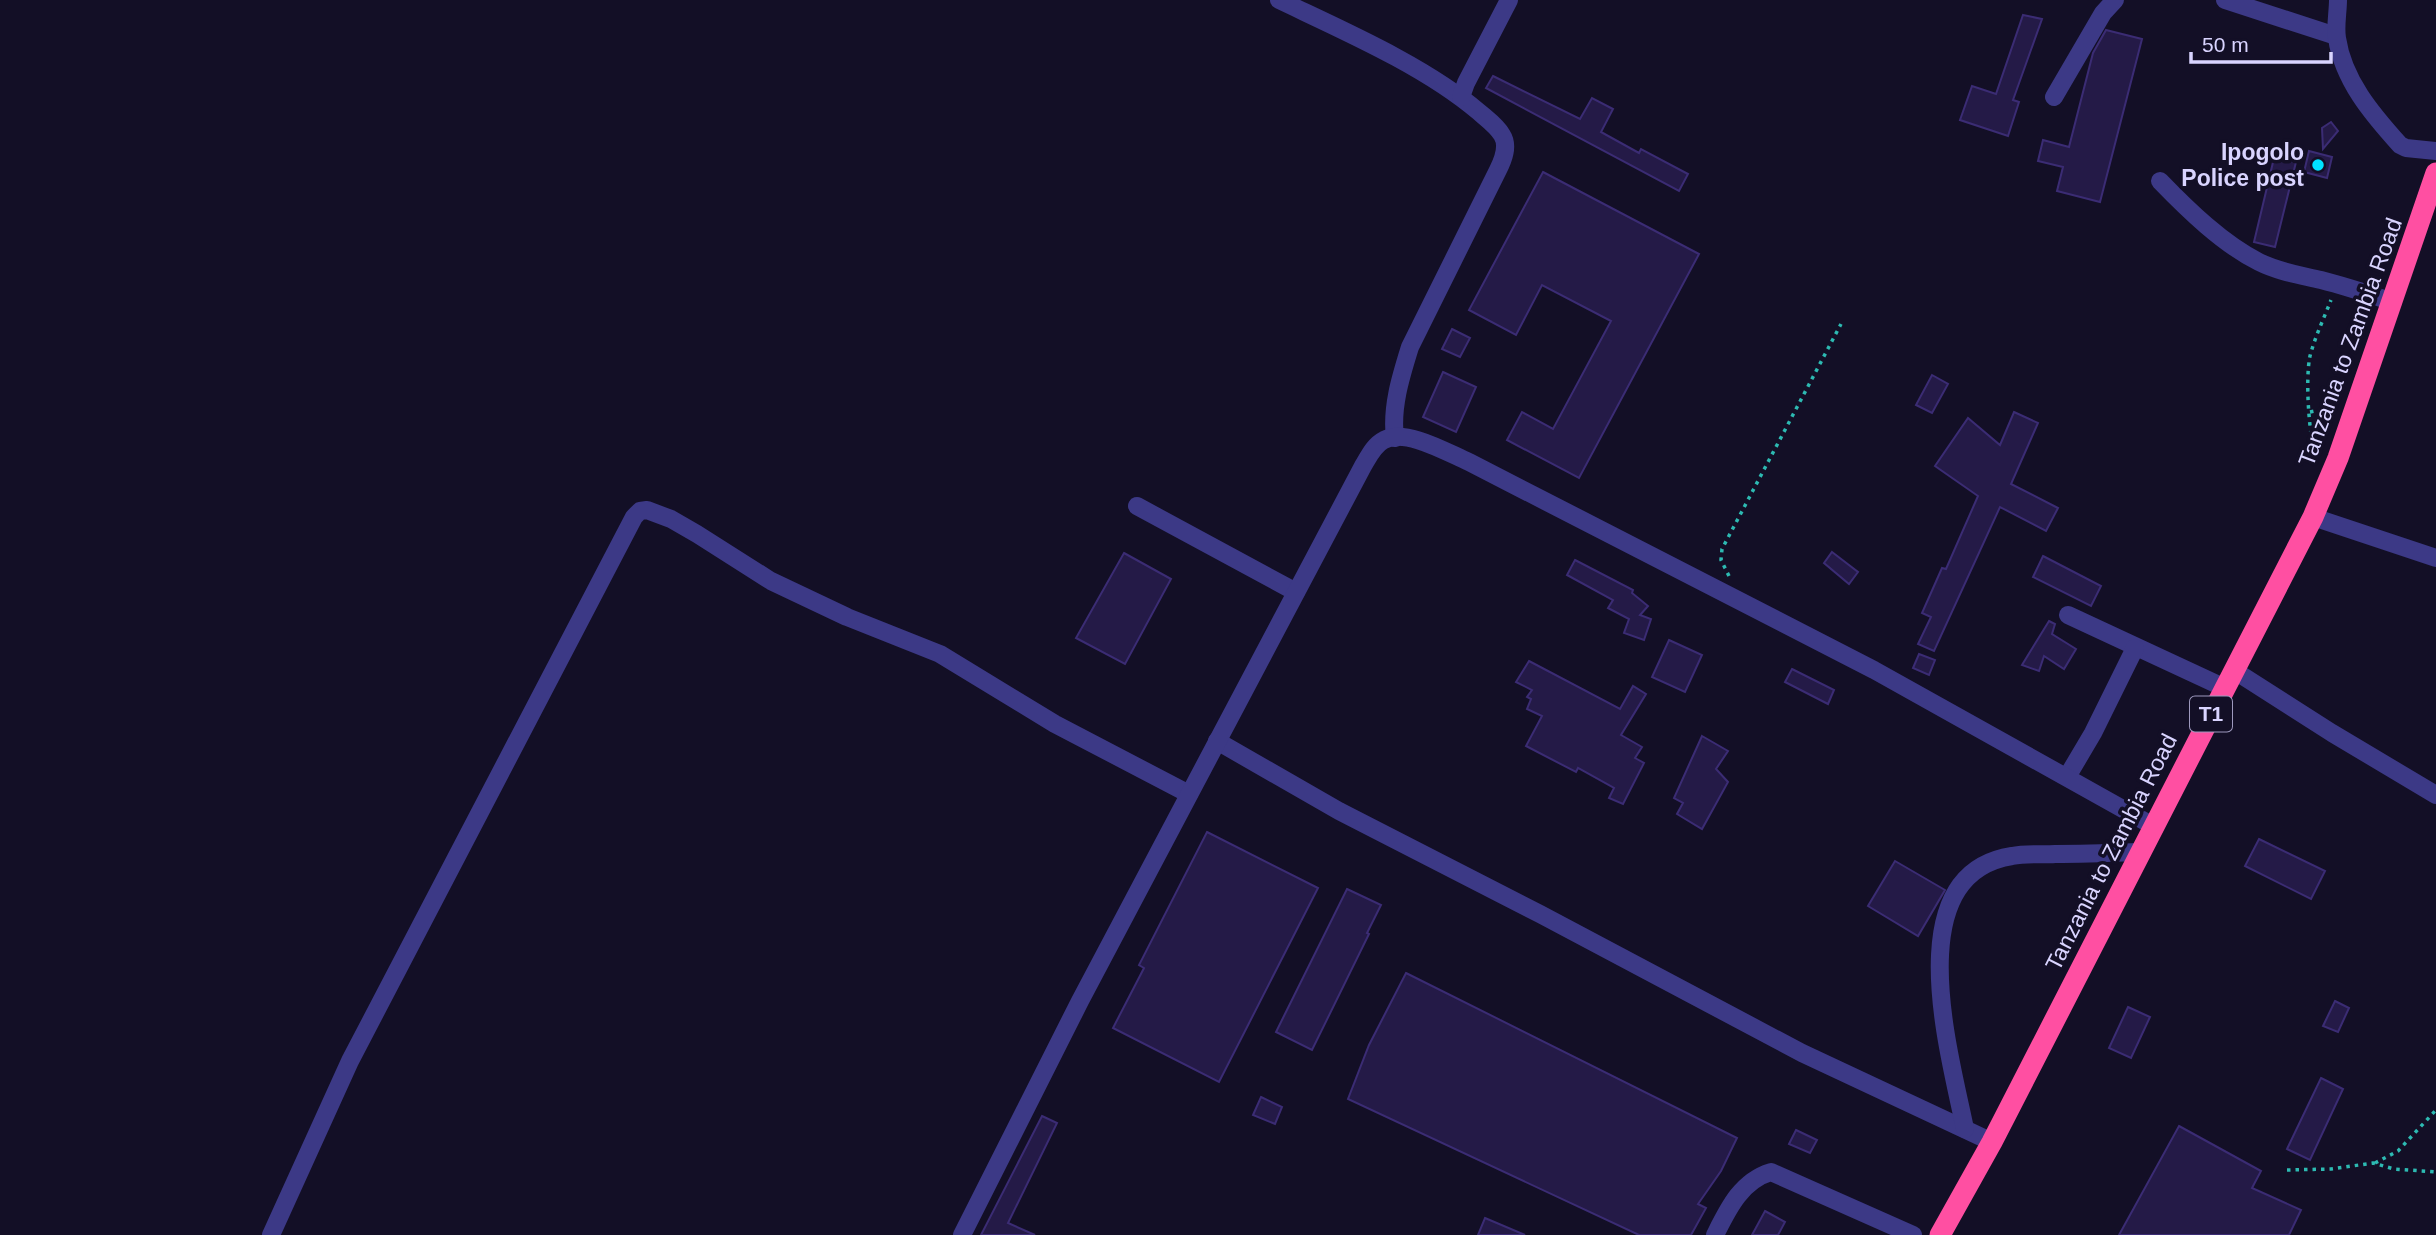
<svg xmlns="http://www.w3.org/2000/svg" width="2436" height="1235" viewBox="0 0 2436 1235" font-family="Helvetica,sans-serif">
  <rect width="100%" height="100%" fill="#130f26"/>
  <!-- building -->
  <g fill="#241a47" stroke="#3b2c74" stroke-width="2">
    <path d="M2023,15l19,4 -29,81 6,2 -11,34 -48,-16 12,-34 24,8z"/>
    <path d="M2106,30l36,9 -42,163 -43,-11 6,-24 -25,-6 5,-21 26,7 24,-94z"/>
    <path d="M1493,76l87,43 12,-21 21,11 -12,23 38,21 2,-4 47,25 -9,17 -193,-103z"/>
    <path d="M2331,122l7,9 -15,18 -1,-21z"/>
    <path d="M2309,151l23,6 -5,21 -23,-6z"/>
    <path d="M2274,158l22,4 -21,85 -21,-5z"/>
    <path d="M1543,172l156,82 -120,224 -72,-38 15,-28 31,17 58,-108 -69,-36 -26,50 -47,-25z"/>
    <path d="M1452,329l18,9 -10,19 -18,-8z"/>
    <path d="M1443,372l33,15 -20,45 -33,-15z"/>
    <path d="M1932,375l16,9 -16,29 -16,-8z"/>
    <path d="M2014,412l24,11 -27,61 47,24 -12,23 -46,-24 -66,144 -16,-7 13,-27 -9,-4 20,-45 4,1 32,-73 -43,-30 33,-48 32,27z"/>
    <path d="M1832,552l26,20 -9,12 -25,-21z"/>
    <path d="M1124,553l47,26 -46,85 -49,-26z"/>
    <path d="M2043,556l58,30 -10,20 -58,-29z"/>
    <path d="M1575,560l58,30 -1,3 16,13 -8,9 11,4 -7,21 -20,-7 5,-14 -21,-11 5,-8 -46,-25z"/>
    <path d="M2049,621l6,3 -3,10 24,15 -12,20 -20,-13 -5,15 -17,-6z"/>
    <path d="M1669,640l33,15 -17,37 -33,-15z"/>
    <path d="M1919,654l16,6 -6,15 -16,-7z"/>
    <path d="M1529,661l91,48 13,-23 13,8 -25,41 21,12 -7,11 9,5 -21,41 -14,-6 5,-10 -36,-20 -2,4 -50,-26 16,-30 -15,-7 4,-10 -4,-2 5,-7 -16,-8z"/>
    <path d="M1792,669l42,21 -6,14 -43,-22z"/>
    <path d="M1702,736l26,15 -12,18 12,13 -26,47 -25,-15 6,-11 -9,-5z"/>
    <path d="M1207,832l111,56 -99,194 -106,-54 31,-60 -5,-3z"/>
    <path d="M2259,839l66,32 -14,28 -66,-33z"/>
    <path d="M1895,861l50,29 -27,46 -50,-30z"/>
    <path d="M1347,889l34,16 -14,28 2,1 -57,116 -36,-18z"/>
    <path d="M1406,973l331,165 -16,33 -23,33 8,4 -15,27h-52l-291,-136 21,-54z"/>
    <path d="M2335,1001l14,7 -11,24 -15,-6z"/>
    <path d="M2128,1007l22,10 -19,41 -22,-10z"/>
    <path d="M2321,1078l22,11 -33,71 -23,-11z"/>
    <path d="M1261,1097l21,10 -7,17 -22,-9z"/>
    <path d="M1042,1116l15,7 -49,100 27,12h-54z"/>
    <path d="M2179,1126l82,45 -9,17 49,22 -12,25h-170z"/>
    <path d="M1796,1130l21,10 -7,13 -21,-9z"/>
    <path d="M1765,1211l20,11 -7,13h-26z"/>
    <path d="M1485,1218l40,17h-47z"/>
  </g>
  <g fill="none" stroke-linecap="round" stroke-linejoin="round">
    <!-- path -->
    <g stroke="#2dbab2" stroke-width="3.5" stroke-dasharray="3.5 5" stroke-linecap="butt">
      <path d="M2310,412l25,-5"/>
      <path d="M2316,459c-7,-23 -11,-79 -6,-103 5,-19 14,-38 21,-56"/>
      <path d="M1729,576l-8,-16 1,-11 119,-225"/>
      <path d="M2375,1163l23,-12 38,-41"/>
      <path d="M2287,1170l44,-1 42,-6 21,6 42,3"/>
    </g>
    <!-- minor -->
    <g stroke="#3c3986" stroke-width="18">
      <path d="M1279,0c65,31 146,66 200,112 8,7 18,14 23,23 7,11 1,25 -4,35l-88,177c-9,29 -19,60 -15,91"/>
      <path d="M2225,0l111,36"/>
      <path d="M2338,0c0,12 -3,26 -1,38 6,42 35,76 63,107l6,3 30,3"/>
      <path d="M1461,97l5,-14 43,-83"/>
      <path d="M2054,97l49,-84 12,-13"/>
      <path d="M2160,181c28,29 63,63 99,81 20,10 41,13 62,18 24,6 48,14 72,22"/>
      <path d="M1137,506l159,86"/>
      <path d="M2313,517l123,41"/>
      <path d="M2068,615l157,73"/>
      <path d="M2235,671l97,62 104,62"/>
      <path d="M1217,741l122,70 201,103 262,139 190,89"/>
      <path d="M2067,777l26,-44 42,-85"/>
      <path d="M1965,1129c-15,-75 -68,-255 47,-273 14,-3 29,-1 43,-2 29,0 57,-1 86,-2"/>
      <path d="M271,1235l79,-174 284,-544 6,-6 7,-1 24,9 26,15 74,47 76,36 93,37 115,70 134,70"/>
      <path d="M962,1235l118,-234 283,-535c6,-10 11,-21 21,-26 22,-12 64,13 85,22l405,208 281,157"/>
      <path d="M1715,1235c13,-26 26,-54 56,-63l142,63"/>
    </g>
    <!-- highway -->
    <path stroke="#ff4fa2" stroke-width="21" d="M1940,1235l52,-93 321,-625 25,-59 98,-285"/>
  </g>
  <!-- markers -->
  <circle fill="#00e3ff" stroke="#130f26" stroke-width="2.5" cx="2318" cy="165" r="7"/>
  <g text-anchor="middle" stroke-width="7" stroke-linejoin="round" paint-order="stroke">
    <!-- shield labels -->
    <rect fill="#130f26" stroke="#9e99be" stroke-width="2" x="2190" y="696.5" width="42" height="35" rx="5"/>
    <g font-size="21" font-weight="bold" fill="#d9d4ff">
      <text x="2211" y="721">T1</text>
    </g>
    <!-- poi labels -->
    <g font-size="23" font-weight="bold" fill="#d9d4ff" stroke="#130f26" text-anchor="end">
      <text x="2304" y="160">Ipogolo<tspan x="2304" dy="26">Police post</tspan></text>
    </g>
    <!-- street labels -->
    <g font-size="23" fill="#d9d4ff" stroke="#130f26">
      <text transform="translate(2350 342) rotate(-70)" y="8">Tanzania to Zambia Road</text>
      <text transform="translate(2111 852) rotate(-63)" y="8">Tanzania to Zambia Road</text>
    </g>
  </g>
  <!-- scale -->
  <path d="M2191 52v10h140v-10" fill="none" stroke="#d9d4ff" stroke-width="3.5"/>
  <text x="2202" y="52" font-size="21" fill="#d9d4ff" stroke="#130f26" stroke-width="5" paint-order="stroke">50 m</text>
</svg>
